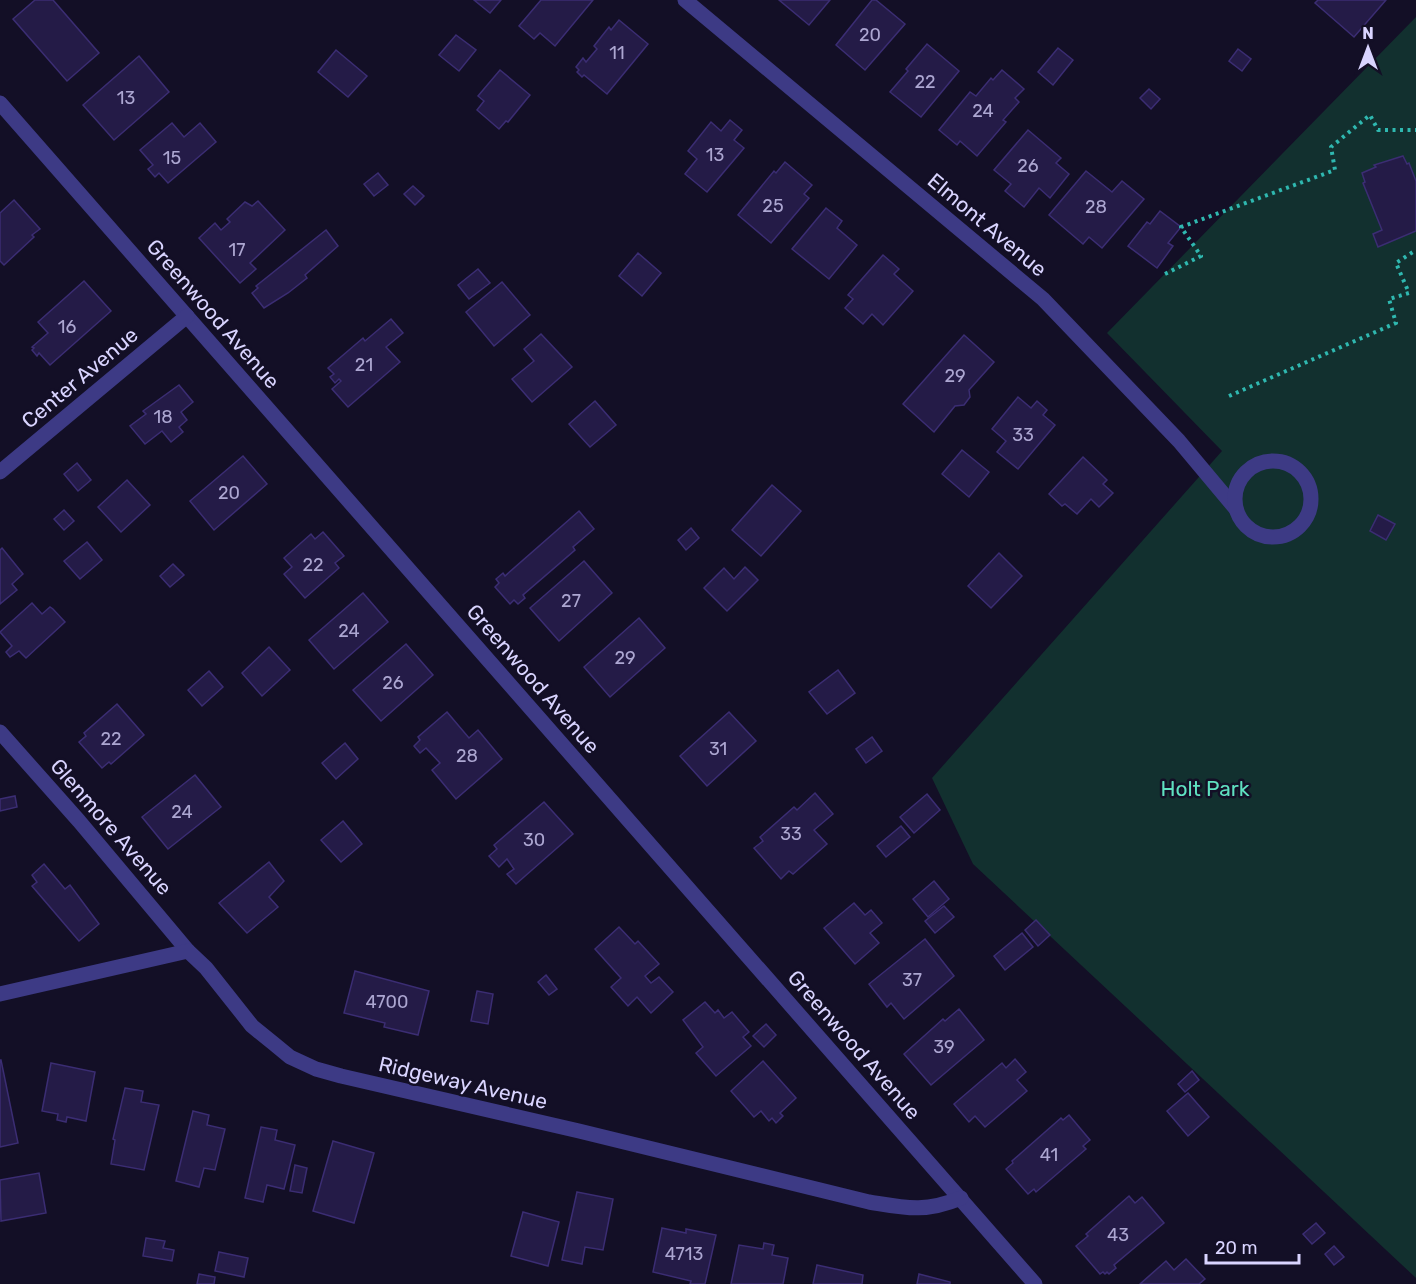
<svg xmlns="http://www.w3.org/2000/svg" width="1416" height="1284" viewBox="0 0 1416 1284" font-family="Rubik,sans-serif">
  <rect width="100%" height="100%" fill="#130f26"/>
  <!-- green -->
  <path fill="#12302f" d="M1416,17v1261l-443,-414 -41,-86 290,-327 -115,-118z"/>
  <!-- building -->
  <g fill="#241b47" stroke="#3b2d73" stroke-width="1.5">
    <path d="M35,0h18l46,53 -32,28 -54,-62z"/>
    <path d="M474,0h27l-11,13z"/>
    <path d="M541,0h52l-38,46 -15,-13 -6,6 -15,-13z"/>
    <path d="M779,0h51l-21,25z"/>
    <path d="M872,0h4l29,24 -40,46 -29,-25z"/>
    <path d="M1318,0h68l-32,37 -39,-34z"/>
    <path d="M619,20l29,24 -41,50 -23,-19 -2,2 -5,-5 2,-2 -3,-3 7,-9 3,4 11,-13 -3,-3 15,-19 2,3z"/>
    <path d="M456,35l20,15 -17,21 -20,-16z"/>
    <path d="M927,44l32,27 -38,46 -31,-25 18,-21 -2,-2z"/>
    <path d="M1058,48l15,12 -20,25 -15,-13z"/>
    <path d="M1238,49l13,10 -9,12 -13,-10z"/>
    <path d="M336,50l31,26 -19,21 -30,-25z"/>
    <path d="M139,56l30,36 -55,48 -31,-35z"/>
    <path d="M500,70l30,25 -22,27 -2,-1 -7,8 -22,-19 7,-9 -6,-5z"/>
    <path d="M1002,70l22,19 -9,9 4,4 -16,18 3,2 -29,34 -17,-15 -3,4 -18,-15 31,-38 6,4 15,-18 2,2z"/>
    <path d="M1149,89l11,10 -9,10 -11,-11z"/>
    <path d="M730,120l12,10 -8,10 10,8 -37,44 -22,-18 12,-15 -9,-8 23,-29 10,9z"/>
    <path d="M172,123l12,14 16,-14 16,19 -48,41 -9,-10 -4,4 -7,-8 5,-4 -13,-15z"/>
    <path d="M1028,130l33,28 -5,5 13,11 -19,24 -11,-10 -15,19 -19,-16 6,-7 -17,-14z"/>
    <path d="M1403,156l4,8 2,-1 7,18v50l-38,16 -5,-13 9,-4 -19,-47 2,-1 -3,-9 14,-6 -2,-2z"/>
    <path d="M785,162l27,23 -8,9 5,4 -38,45 -33,-28 36,-44 2,2z"/>
    <path d="M1086,171l26,21 10,-11 22,18 -42,49 -13,-11 -6,7 -34,-29z"/>
    <path d="M378,173l10,12 -14,11 -10,-12z"/>
    <path d="M413,186l11,10 -9,9 -11,-11z"/>
    <path d="M14,200l26,29 -8,6 2,2 -30,28 -4,-4v-48z"/>
    <path d="M258,201l27,29 -35,33 6,6 -16,14 -41,-45 16,-15 6,7 9,-8 -3,-3 18,-17 7,4z"/>
    <path d="M826,208l16,13 -5,7 20,17 -28,34 -37,-30z"/>
    <path d="M1160,211l21,16 -13,16 5,3 -16,22 -29,-22 19,-24 3,2z"/>
    <path d="M326,230l12,16 -33,29 2,3 -19,15 -24,15 -12,-15 6,-5 -2,-2z"/>
    <path d="M638,253l23,20 -19,23 -23,-20z"/>
    <path d="M883,255l16,14 -5,5 19,17 -30,34 -11,-11 -9,10 -18,-16 8,-9 -5,-4z"/>
    <path d="M478,269l12,14 -21,16 -11,-14z"/>
    <path d="M84,281l27,30 -61,54 -11,-12 -2,3 -5,-6 2,-2 -2,-1 16,-14 -10,-11z"/>
    <path d="M502,282l28,33 -36,31 -28,-34z"/>
    <path d="M391,319l12,14 -17,14 14,15 -52,45 -16,-18 9,-8 -2,-2 -4,4 -5,-6 4,-3 -6,-6 35,-30 2,3z"/>
    <path d="M541,334l31,33 -40,35 -20,-23 22,-18 -10,-12z"/>
    <path d="M964,335l30,27 -25,28 1,7 -6,8 -9,1 -21,26 -31,-28z"/>
    <path d="M179,385l14,17 -12,10 6,8 -8,7 4,5 -12,10 -9,-11 -17,13 -15,-18 16,-12 -3,-3z"/>
    <path d="M1018,397l13,11 6,-7 10,9 -4,5 12,10 -37,44 -21,-17 9,-11 -14,-12z"/>
    <path d="M595,401l21,24 -26,22 -21,-23z"/>
    <path d="M962,450l27,22 -20,25 -27,-23z"/>
    <path d="M243,456l24,28 -53,46 -24,-29z"/>
    <path d="M1083,457l24,23 -4,4 10,9 -14,14 -8,-8 -14,15 -12,-10 -3,2 -13,-12z"/>
    <path d="M77,463l14,17 -13,11 -14,-17z"/>
    <path d="M127,480l23,25 -29,27 -23,-25z"/>
    <path d="M772,485l29,26 -40,45 -29,-26z"/>
    <path d="M64,510l10,11 -10,9 -10,-11z"/>
    <path d="M579,511l15,18 -21,18 2,3 -52,45 2,3 -7,6 -4,-4 -4,4 -15,-17 4,-4 -3,-4 7,-6 2,3z"/>
    <path d="M1378,515l17,9 -9,16 -16,-9z"/>
    <path d="M691,528l8,10 -13,12 -8,-10z"/>
    <path d="M323,532l21,24 -9,7 4,5 -34,30 -21,-24 8,-7 -8,-9 27,-24 4,5z"/>
    <path d="M87,542l15,18 -22,19 -16,-18z"/>
    <path d="M2,548l21,26 -11,10 5,6 -17,14v-54z"/>
    <path d="M999,553l23,23 -31,32 -23,-22z"/>
    <path d="M584,561l28,32 -53,48 -29,-33z"/>
    <path d="M173,564l11,11 -14,12 -10,-11z"/>
    <path d="M745,567l13,13 -31,31 -23,-23 20,-20 10,11z"/>
    <path d="M363,593l25,29 -54,47 -25,-29z"/>
    <path d="M32,603l10,11 8,-7 3,2 12,13 -39,36 -7,-7 -9,6 -4,-5 6,-6 -12,-14z"/>
    <path d="M639,618l26,30 -55,49 -26,-30z"/>
    <path d="M406,644l27,31 -52,46 -28,-31z"/>
    <path d="M269,647l21,23 -28,26 -20,-23z"/>
    <path d="M838,670l17,23 -28,21 -18,-22z"/>
    <path d="M209,671l14,16 -21,19 -14,-16z"/>
    <path d="M117,704l27,31 -33,29 -2,-2 -7,6 -23,-26 7,-6 -2,-3z"/>
    <path d="M447,712l22,26 9,-8 24,29 -46,40 -24,-29 8,-7 -14,-15 -6,5 -6,-7 6,-6 -2,-3z"/>
    <path d="M729,712l27,29 -49,45 -27,-30z"/>
    <path d="M872,737l10,14 -16,12 -10,-14z"/>
    <path d="M345,743l13,16 -22,20 -14,-16z"/>
    <path d="M195,775l26,32 -53,42 -26,-32z"/>
    <path d="M815,793l18,21 -19,16 13,14 -34,30 -4,-3 -8,8 -27,-31 9,-7 -3,-4 34,-30 3,3z"/>
    <path d="M927,794l13,16 -26,23 -14,-16z"/>
    <path d="M15,796l2,11 -17,4v-12z"/>
    <path d="M544,802l29,32 -57,50 -9,-10 7,-5 -7,-10 -8,8 -10,-11 8,-7 -3,-4z"/>
    <path d="M343,821l19,23 -21,18 -20,-22z"/>
    <path d="M901,826l9,11 -24,20 -9,-11z"/>
    <path d="M269,862l15,19 -15,16 9,10 -31,26 -28,-30z"/>
    <path d="M44,864l21,25 5,-4 29,39 -20,17 -47,-55 5,-4 -5,-7z"/>
    <path d="M934,881l15,18 -21,18 -15,-18z"/>
    <path d="M854,903l11,12 6,-5 11,13 -12,10 9,10 -24,21 -31,-36z"/>
    <path d="M944,906l10,11 -19,16 -10,-12z"/>
    <path d="M1036,920l14,15 -12,11 -13,-16z"/>
    <path d="M619,927l16,17 3,-3 21,23 -14,12 6,7 8,-6 14,15 -22,21 -14,-16 -9,9 -17,-19 10,-9 -26,-29z"/>
    <path d="M1022,933l11,14 -28,23 -11,-14z"/>
    <path d="M925,939l29,37 -50,43 -13,-16 -4,4 -18,-23z"/>
    <path d="M355,971l74,20 -11,44 -34,-8 1,-4 -41,-10z"/>
    <path d="M546,975l11,14 -8,6 -11,-13z"/>
    <path d="M477,991l16,3 -5,30 -17,-3z"/>
    <path d="M705,1002l10,11 3,-3 6,8 8,-6 17,20 -6,5 8,9 -35,30 -20,-23 7,-6 -20,-27z"/>
    <path d="M959,1009l25,31 -53,45 -27,-31 39,-35 2,2z"/>
    <path d="M766,1024l10,11 -12,12 -11,-11z"/>
    <path d="M1015,1059l11,13 -9,8 10,11 -42,36 -10,-11 -6,6 -15,-18 48,-41 4,5z"/>
    <path d="M0,1060h1l17,83 -18,4z"/>
    <path d="M763,1061l33,37 -16,15 3,3 -7,7 -4,-5 -3,3 -8,-10 -7,6 -23,-26z"/>
    <path d="M51,1063l44,9 -9,49 -19,-4 -1,5 -9,-2 1,-6 -16,-3z"/>
    <path d="M1192,1071l7,9 -14,12 -7,-8z"/>
    <path d="M125,1088l18,3 -2,11 18,3 -15,65 -33,-6 4,-24 -2,-1z"/>
    <path d="M1188,1093l21,24 -21,19 -21,-25z"/>
    <path d="M193,1111l16,4 -2,10 18,4 -10,41 -11,-2 -5,19 -23,-6z"/>
    <path d="M1069,1115l21,25 -7,6 3,3 -50,43 -2,-3 -6,5 -22,-25 7,-6 -1,-2 49,-43 2,2z"/>
    <path d="M261,1127l16,3 -2,10 20,5 -11,44 -17,-4 -4,17 -18,-4z"/>
    <path d="M333,1141l41,12 -20,70 -41,-12z"/>
    <path d="M295,1165l12,3 -5,25 -12,-2z"/>
    <path d="M39,1173l7,40 -45,8 -1,-41z"/>
    <path d="M577,1192l36,7 -10,51 -18,-3 -3,17 -20,-4z"/>
    <path d="M1129,1196l6,7 7,-6 22,26 -50,42 2,3 -7,6 -2,-2 -2,2 -2,-2 -3,2 -24,-28 12,-10 -2,-2z"/>
    <path d="M523,1212l36,10 -11,44 -37,-10z"/>
    <path d="M1316,1223l9,10 -13,11 -9,-10z"/>
    <path d="M662,1228l24,5v-4l30,6 -11,49h-15l1,-3 -38,-9z"/>
    <path d="M146,1238l19,3 -2,7 11,2 -2,11 -29,-5z"/>
    <path d="M764,1243l10,2 -2,10 16,3 -5,26h-52l8,-39 24,4z"/>
    <path d="M1334,1246l10,11 -10,8 -9,-11z"/>
    <path d="M219,1252l29,6 -4,19 -29,-6z"/>
    <path d="M1186,1259l19,20 -6,5h-59l26,-23 8,9z"/>
    <path d="M817,1265l46,10 -1,9h-49z"/>
    <path d="M199,1274l16,3 -1,7h-17z"/>
    <path d="M919,1274l31,8v2h-33z"/>
  </g>
  <g fill="none" stroke-linecap="round" stroke-linejoin="round">
    <!-- path -->
    <g stroke="#2fb8b0" stroke-width="4" stroke-dasharray="3 4.5" stroke-linecap="butt">
      <path d="M1165,274l36,-18 -20,-29 154,-57 -4,-23 39,-32 8,15h38"/>
      <path d="M1229,396l167,-73 -7,-24 20,-6 -13,-30 20,-13"/>
    </g>
    <!-- minor -->
    <g stroke="#3d3a85" stroke-width="15">
      <path d="M685,0l358,299 136,142 57,68"/>
      <path d="M0,103l1035,1181"/>
      <circle cx="1273" cy="499" r="38"/>
      <path d="M0,472l187,-156"/>
      <path d="M0,732l79,89 109,130"/>
      <path d="M0,994l188,-43 18,17 46,58 21,17 17,14 26,12 25,7 238,55 290,71c37,6 55,11 92,-4"/>
    </g>
  </g>
  <g text-anchor="middle" stroke-width="5" stroke-linejoin="round" paint-order="stroke">
    <!-- number labels -->
    <g font-size="18" fill="#aca6d1">
      <text x="870" y="41">20</text>
      <text x="617" y="59">11</text>
      <text x="925" y="88">22</text>
      <text x="126" y="104">13</text>
      <text x="983" y="117">24</text>
      <text x="715" y="161">13</text>
      <text x="172" y="164">15</text>
      <text x="1028" y="172">26</text>
      <text x="773" y="212">25</text>
      <text x="1096" y="213">28</text>
      <text x="237" y="256">17</text>
      <text x="67" y="333">16</text>
      <text x="364" y="371">21</text>
      <text x="955" y="382">29</text>
      <text x="163" y="423">18</text>
      <text x="1023" y="441">33</text>
      <text x="229" y="499">20</text>
      <text x="313" y="571">22</text>
      <text x="571" y="607">27</text>
      <text x="349" y="637">24</text>
      <text x="625" y="664">29</text>
      <text x="393" y="689">26</text>
      <text x="111" y="745">22</text>
      <text x="718" y="755">31</text>
      <text x="467" y="762">28</text>
      <text x="182" y="818">24</text>
      <text x="791" y="840">33</text>
      <text x="534" y="846">30</text>
      <text x="912" y="986">37</text>
      <text x="387" y="1008">4700</text>
      <text x="944" y="1053">39</text>
      <text x="1049" y="1161">41</text>
      <text x="1118" y="1241">43</text>
      <text x="684" y="1260">4713</text>
    </g>
    <!-- street labels -->
    <g font-size="21" fill="#d9d4ff" stroke="#130f26">
      <text transform="translate(987 225) rotate(40)" y="7">Elmont Avenue</text>
      <text transform="translate(213 314) rotate(49)" y="7">Greenwood Avenue</text>
      <text transform="translate(80 378) rotate(-40)" y="7">Center Avenue</text>
      <text transform="translate(533 679) rotate(49)" y="7">Greenwood Avenue</text>
      <text transform="translate(111 827) rotate(49)" y="7">Glenmore Avenue</text>
      <text transform="translate(854 1045) rotate(49)" y="7">Greenwood Avenue</text>
      <text transform="translate(463 1083) rotate(13)" y="7">Ridgeway Avenue</text>
    </g>
    <!-- park labels -->
    <g font-size="21" fill="#5fe0c0" stroke="#130f26">
      <text x="1205" y="796">Holt Park</text>
    </g>
  </g>
  <!-- north arrow -->
  <g transform="translate(1368 48)" stroke="#130f26" stroke-width="4.5" paint-order="stroke">
  <path d="M0-4.5L10 22L0 15L-10 22Z" fill="#d9d4ff"/>
  <text y="-9" font-size="16" font-weight="bold" text-anchor="middle" fill="#d9d4ff">N</text>
  </g>
  <!-- scale -->
  <path d="M1206 1254v9h93v-9" fill="none" stroke="#d9d4ff" stroke-width="3"/>
  <text x="1215" y="1254" font-size="18" fill="#d9d4ff" stroke="#130f26" stroke-width="4.5" paint-order="stroke">20 m</text>
</svg>
